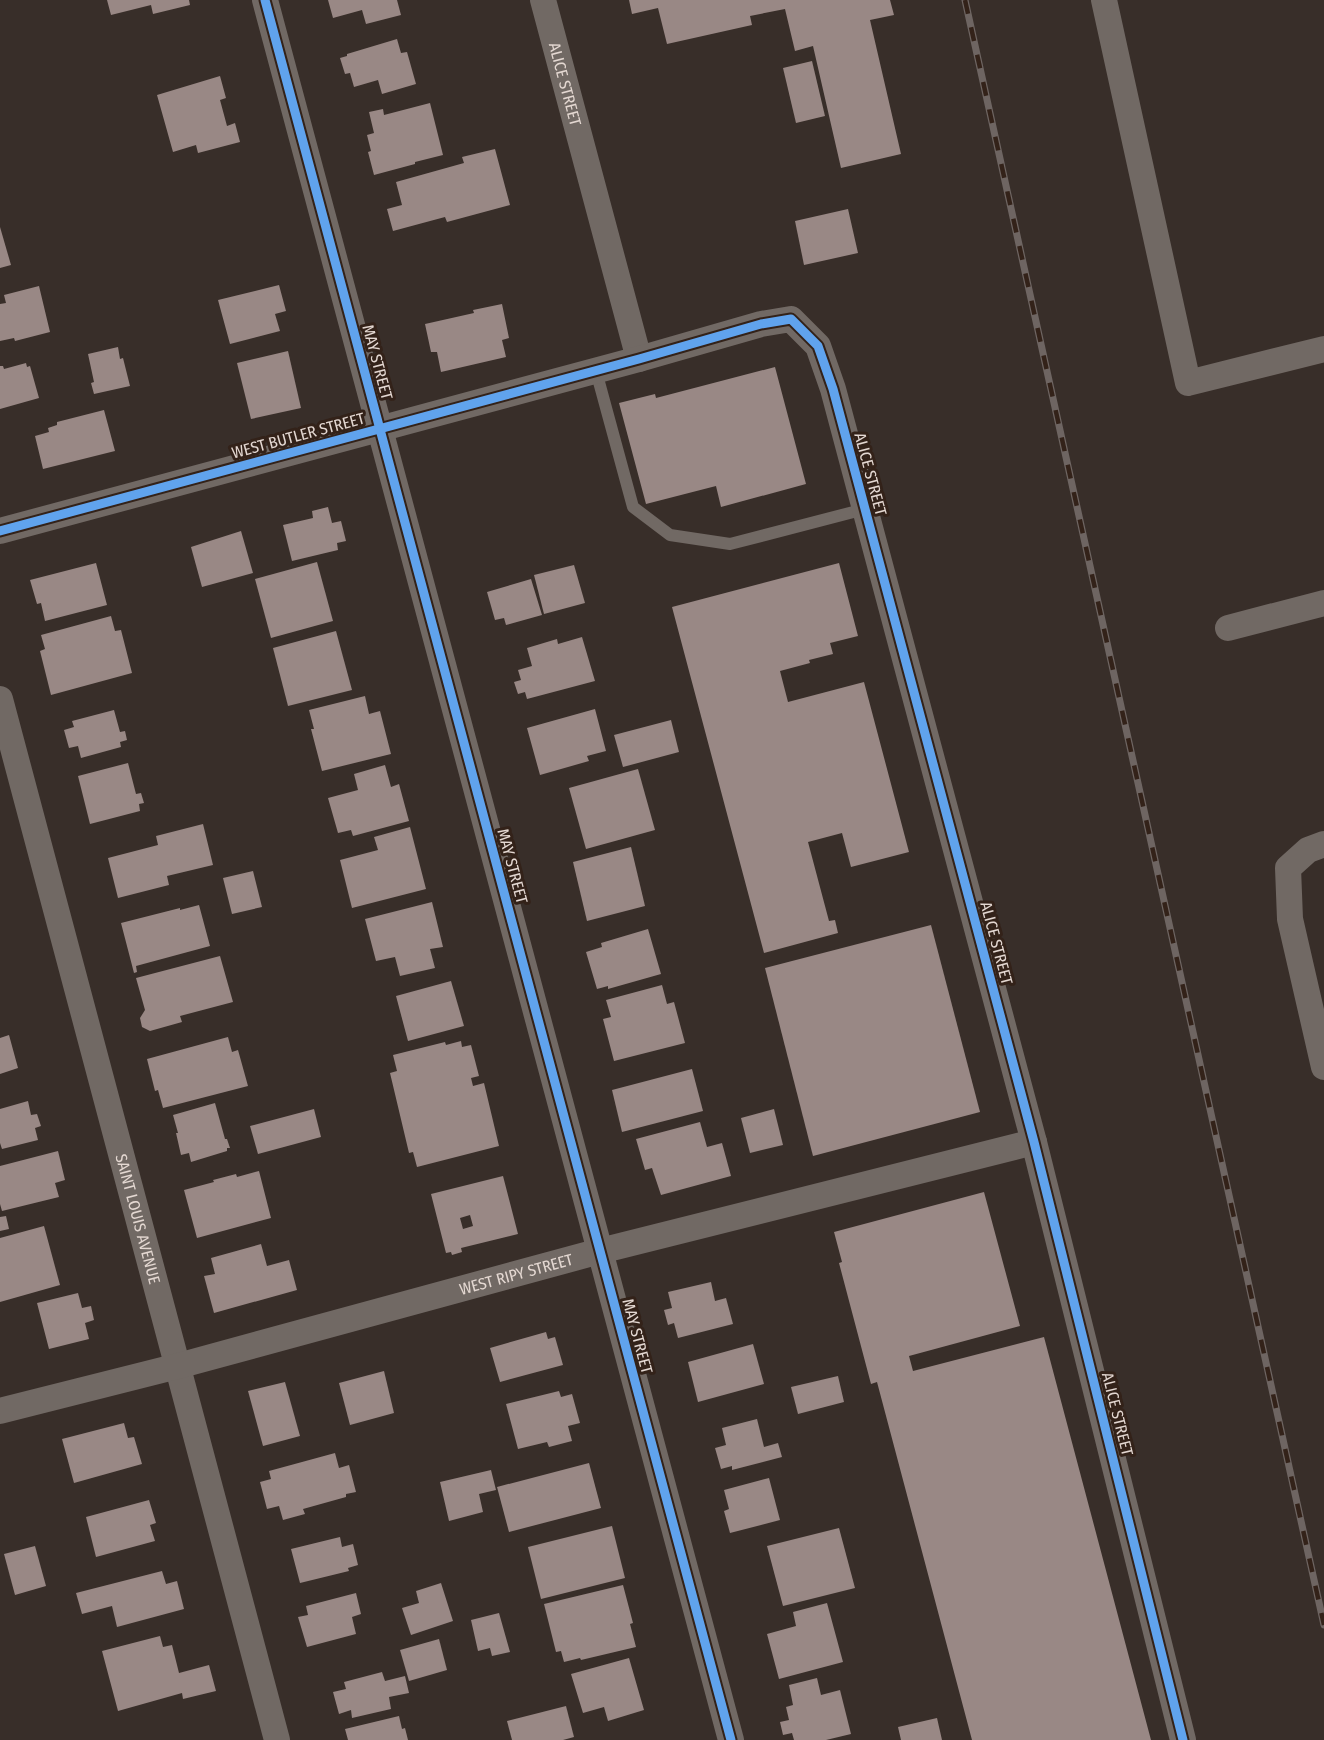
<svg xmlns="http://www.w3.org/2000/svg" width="1324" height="1740" viewBox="0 0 1324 1740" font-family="'Fira Sans Condensed',sans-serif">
  <rect width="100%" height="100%" fill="#382e29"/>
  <!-- building -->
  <g fill="#998885" fill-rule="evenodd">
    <path d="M107,0h82l1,5 -37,9 -2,-9 -40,10z"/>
    <path d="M328,0h69l4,15 -35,9 -4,-14 -29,8z"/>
    <path d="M629,0h261l4,15 -24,5 31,134 -60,14 -28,-122 -18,5 -10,-42 -35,7 2,9 -85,19 -9,-36 -26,6z"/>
    <path d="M397,39l4,14 6,-1 9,32 -34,10 -4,-14 -24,7 -4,-14 -5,1 -5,-16 7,-2v-2z"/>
    <path d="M812,61l13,55 -29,7 -13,-55z"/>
    <path d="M220,76l6,22 -6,2 7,26 8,-3 5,19 -42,11 -2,-8 -23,7 -16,-57z"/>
    <path d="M430,103l13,52 -28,7v2l-41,11 -6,-23 3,-1 -4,-16 7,-2 -5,-21 14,-3 1,6z"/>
    <path d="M495,149l15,56 -63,17 -2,-5 -52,14 -6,-22 15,-4 -6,-23 68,-19 -2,-6z"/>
    <path d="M848,209l10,44 -54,12 -9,-44z"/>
    <path d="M0,227l11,38 -11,3z"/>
    <path d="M279,285l7,26 -11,3 5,17 -50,13 -12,-44z"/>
    <path d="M39,286l11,46 -35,9 -1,-3 -14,3v-37l6,-1 -2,-8z"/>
    <path d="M502,304l7,34 -7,2 4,17 -65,15 -4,-20h-6l-6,-28 49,-11 -1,-3z"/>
    <path d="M118,347l2,12 3,-1 7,28 -36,8 -3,-11 3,-1 -6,-28z"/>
    <path d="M288,351l13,57 -50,11 -14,-56z"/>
    <path d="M26,363l1,4 3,-1 9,32 -39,11v-43h3l1,3z"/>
    <path d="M775,367l31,117 -85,23 -5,-21 -70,18 -27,-101 36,-9 1,4z"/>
    <path d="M104,410l11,41 -72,18 -8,-33 14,-4 -1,-4 9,-3v-3z"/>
    <path d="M328,507l4,16 9,-2 5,20 -9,2 1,7 -46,11 -9,-36 30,-7 -1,-7z"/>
    <path d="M241,531l12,42 -51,14 -11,-40z"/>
    <path d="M317,562l16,59 -62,17 -16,-59z"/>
    <path d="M96,563l11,42 -62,16 -4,-18 -4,1 -7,-24z"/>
    <path d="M839,563l19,73 -28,7 3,11 -24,6 1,3 -30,8 8,31 76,-20 45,170 -58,15 -9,-34 -34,9 21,79 6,-1 3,13 -74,20 -92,-346z"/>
    <path d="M574,565l11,38 -41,11 -10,-39z"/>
    <path d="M531,579l11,36 -36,10 -2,-7 -9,2 -8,-28z"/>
    <path d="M111,616l4,15 6,-1 11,43 -81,22 -11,-44 5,-2 -4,-14z"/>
    <path d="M336,631l16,59 -64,16 -15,-58z"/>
    <path d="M582,637l13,44 -68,18 -2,-7 -7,2 -4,-12 7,-2 -3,-10 14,-4 -5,-18 30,-9 1,5z"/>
    <path d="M365,696l4,18 11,-3 11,43 -69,17 -11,-42h3l-5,-19z"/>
    <path d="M595,709l11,42 -19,5 2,5 -49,14 -13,-47z"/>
    <path d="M114,710l6,22 5,-1 2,9 -7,2 1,5 -40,11 -3,-12 -9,2 -5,-18 10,-3 -2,-6z"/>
    <path d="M671,720l8,32 -56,15 -9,-32z"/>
    <path d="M128,763l8,31 5,-1 3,10 -5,1 1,7 -50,13 -12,-48z"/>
    <path d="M385,765l6,22 8,-3 10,37 -56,15 -2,-6 -13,3 -10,-35 30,-8 -4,-16z"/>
    <path d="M638,769l17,61 -69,19 -17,-61z"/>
    <path d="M203,824l10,41 -46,11 2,9 -51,13 -10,-40 50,-13 -2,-9z"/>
    <path d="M410,827l16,62 -74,19 -12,-48 38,-10 -4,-13z"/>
    <path d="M631,847l14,59 -58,15 -14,-59z"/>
    <path d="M253,871l9,36 -30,7 -9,-36z"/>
    <path d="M432,902l11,45 -13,2 5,19 -35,8 -5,-19 -19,4 -11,-42z"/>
    <path d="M199,905l11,41 -74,20 1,6 -3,1 -13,-50 59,-15v2z"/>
    <path d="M931,925l49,187 -167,44 -48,-188z"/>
    <path d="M648,929l13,45 -53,15v-3l-11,3 -11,-37 16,-5 -1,-4z"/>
    <path d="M220,956l13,46 -53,14 2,6 -32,9 -8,-4 -2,-9 5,-8 -9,-32z"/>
    <path d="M451,981l13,45 -56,15 -12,-45z"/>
    <path d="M662,985l5,19 7,-2 11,41 -71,18 -11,-42 8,-2 -5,-17z"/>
    <path d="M9,1035l9,33 -18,6v-36z"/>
    <path d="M228,1037l4,15 6,-2 10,36 -85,22 -5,-18 -3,1 -8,-32z"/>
    <path d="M461,1041l1,6 9,-2 8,31 -8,2 2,8 11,-3 15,63 -82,21 -4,-15 -4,1 -19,-80 7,-2 -4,-16 52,-13 1,3z"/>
    <path d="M692,1069l11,42 -81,21 -10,-42z"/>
    <path d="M28,1101l3,14 6,-1 4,12 -6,2 3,12 -36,9 -2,-6v-34z"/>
    <path d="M215,1103l10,36h2l3,9h-3v3l-36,11 -2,-9 -8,2 -5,-22h2l-5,-18z"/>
    <path d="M314,1109l7,28 -63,17 -8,-28z"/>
    <path d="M774,1109l9,36 -33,8 -9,-35z"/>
    <path d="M700,1122l7,25 15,-4 9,33 -70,19 -9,-27 -7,2 -9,-31z"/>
    <path d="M58,1151l7,29 -10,3 4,14 -57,14 -2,-7v-38z"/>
    <path d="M259,1171l12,47 -74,20 -13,-48 30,-8 -1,-2 23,-6 1,3z"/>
    <path d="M503,1176l15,58 -57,14 1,4 -10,3 -1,-3 -5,1 -15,-59zM470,1215l3,11 -10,3 -3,-11z"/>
    <path d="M984,1192l36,134 -111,30 4,15 131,-34 107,403h-179l-95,-358 -6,2 -32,-121 3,-1 -8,-30z"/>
    <path d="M6,1216l3,13 -9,2v-14z"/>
    <path d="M44,1226l16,59 -60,17v-64z"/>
    <path d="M261,1244l6,22 22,-6 8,30 -83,23 -10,-37 11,-2 -4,-16z"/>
    <path d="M711,1282l4,19 11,-3 7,26 -55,14 -4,-15 -6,2 -4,-15 8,-2 -4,-16z"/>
    <path d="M78,1293l4,15 9,-2 3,14 -9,3 4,16 -40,10 -12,-46z"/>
    <path d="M546,1332l2,7 7,-2 8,28 -63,17 -10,-34z"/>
    <path d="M753,1344l11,40 -66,18 -10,-40z"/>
    <path d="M384,1371l10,42 -44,12 -11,-42z"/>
    <path d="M838,1376l6,26 -46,12 -7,-27z"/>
    <path d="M285,1382l15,54 -37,10 -15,-55z"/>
    <path d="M559,1391l2,6 11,-3 8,29 -12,3 4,15 -23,6 -2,-5 -29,7 -12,-45z"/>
    <path d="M757,1419l7,28 14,-4 4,14 -50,13v-4l-11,3 -6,-21 11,-3 -4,-17z"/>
    <path d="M124,1423l4,15 6,-1 8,27 -68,19 -12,-44z"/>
    <path d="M335,1453l4,15 10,-3 7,27 -10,2v3l-43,12 2,5 -22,6 -4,-14 -12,3 -7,-27 11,-3 -2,-8z"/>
    <path d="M589,1463l12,45 -92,24 -12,-45z"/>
    <path d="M491,1470l5,20 -17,4 4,18 -34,9 -9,-39z"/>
    <path d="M769,1478l11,42 -50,13 -6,-22 5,-2 -5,-19z"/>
    <path d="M149,1500l7,23 -6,2 5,16 -59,16 -10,-40z"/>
    <path d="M612,1526l13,52 -84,21 -13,-52z"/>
    <path d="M839,1528l16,60 -72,18 -16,-60z"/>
    <path d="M340,1537l2,10 11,-3 5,21 -10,3 1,3 -49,12 -9,-34z"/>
    <path d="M35,1546l11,40 -31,9 -11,-41z"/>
    <path d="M162,1571l4,13 11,-3 7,28 -67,18 -5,-21 -30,8 -6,-21z"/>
    <path d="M441,1583l12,38 -42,14 -9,-27 17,-5 -3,-12z"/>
    <path d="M623,1585l10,38 -3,1 6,23 -55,13 -1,-2 -16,4 -3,-11 -5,1 -12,-48z"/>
    <path d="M356,1593l5,21 -9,3 4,17 -49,13 -9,-30 10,-2 -2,-9z"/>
    <path d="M827,1603l16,59 -64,17 -12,-45 29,-8 -3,-14z"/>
    <path d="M499,1613l11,39 -18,4 -2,-8 -12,3 -7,-31z"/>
    <path d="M160,1636l3,11 9,-2 7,28 30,-8 7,26 -33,8 -1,-6 -64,18 -16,-60z"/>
    <path d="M439,1639l8,31 -38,11 -9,-31z"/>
    <path d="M629,1658l15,52 -36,11 -4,-14 -21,6 -12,-39z"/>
    <path d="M382,1672l3,9 20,-5 4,17 -20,4 2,12 -39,9 -1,-8 -12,4 -6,-22 13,-3 -2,-7z"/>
    <path d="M817,1678l4,17 19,-5 11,44 -25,6h-32l-2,-7 -9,2 -3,-13 9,-2 -3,-13 7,-2 -4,-20z"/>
    <path d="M566,1706l8,31 -11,3h-51l-5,-19z"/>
    <path d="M399,1716l3,13 3,-1 3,12h-60l-3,-11z"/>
    <path d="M937,1718l5,22h-41l-3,-13z"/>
  </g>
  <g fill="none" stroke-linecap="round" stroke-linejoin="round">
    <!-- lane -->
    <path stroke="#716964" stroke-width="12" d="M596,371l37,136 37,28 60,9 135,-35"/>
    <!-- street -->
    <g stroke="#716964" stroke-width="26">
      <path d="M265,0l466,1740"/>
      <path id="s1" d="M543,0l96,359"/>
      <path d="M1104,0l84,383 136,-34"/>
      <path d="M0,531l639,-172 122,-35 30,-5 27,27 15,43 201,753 149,598"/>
      <path d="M1228,628l96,-25"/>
      <path id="s2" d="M0,699l277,1041"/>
      <path d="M1324,844l-16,6 -20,18 2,51 34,148"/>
      <path id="s3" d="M0,1411l178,-45 422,-115 434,-109"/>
    </g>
    <defs>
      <path id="rail" d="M965,0l359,1625"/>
    </defs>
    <!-- rail casing -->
    <use href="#rail" stroke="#6e6562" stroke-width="7"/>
    <!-- rail -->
    <use href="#rail" stroke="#332219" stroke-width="4.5" stroke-dasharray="14" stroke-linecap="butt"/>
    <defs>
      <g id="cycleway">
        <path d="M265,0l466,1740"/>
        <path d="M0,531l639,-172 122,-35 30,-5 27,27 15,43 201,753 149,598"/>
      </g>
    </defs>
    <!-- cycleway casing -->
    <use href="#cycleway" stroke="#332219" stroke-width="13"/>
    <!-- cycleway -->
    <use href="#cycleway" stroke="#60a3ed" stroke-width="9"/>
  </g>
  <g text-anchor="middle" stroke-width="6" stroke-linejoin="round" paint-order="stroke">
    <!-- street labels -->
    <g font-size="16" fill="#e4d8d2" stroke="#332219">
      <text dy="6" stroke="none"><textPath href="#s1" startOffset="87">ALICE STREET</textPath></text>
      <text transform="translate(378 362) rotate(75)" y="6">MAY STREET</text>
      <text transform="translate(298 435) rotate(-15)" y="6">WEST BUTLER STREET</text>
      <text transform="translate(871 474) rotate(75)" y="6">ALICE STREET</text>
      <text transform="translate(513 866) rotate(75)" y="6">MAY STREET</text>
      <text transform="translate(997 943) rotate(75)" y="6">ALICE STREET</text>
      <text dy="6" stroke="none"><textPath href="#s2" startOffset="538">SAINT LOUIS AVENUE</textPath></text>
      <text dy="6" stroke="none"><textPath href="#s3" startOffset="534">WEST RIPY STREET</textPath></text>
      <text transform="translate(638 1336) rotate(75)" y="6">MAY STREET</text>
      <text transform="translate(1118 1414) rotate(76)" y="6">ALICE STREET</text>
    </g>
  </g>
</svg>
